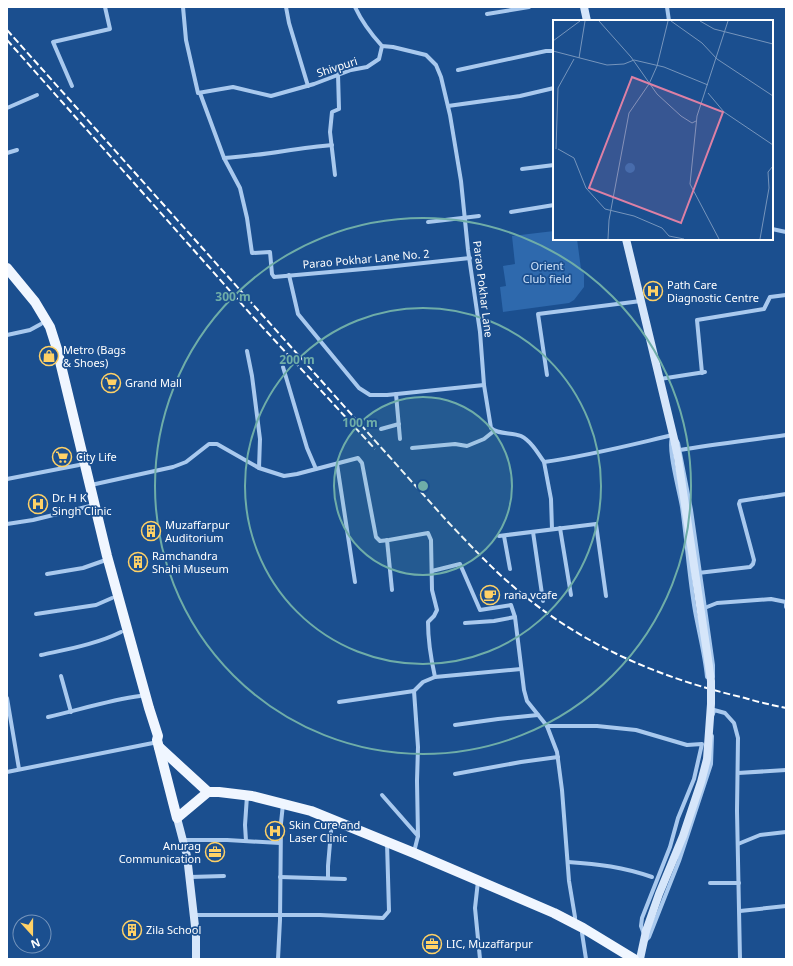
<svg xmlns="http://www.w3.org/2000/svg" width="793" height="966" viewBox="0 0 793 966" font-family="'Noto Sans',sans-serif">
  <rect width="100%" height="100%" fill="#1b4f8f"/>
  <!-- green -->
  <path fill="#2e69ad" d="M554,231v8h23l4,30 3,5v13l-10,13 -5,3 -66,9 -3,-25 6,-1 -3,-20 12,-2 -3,-28z"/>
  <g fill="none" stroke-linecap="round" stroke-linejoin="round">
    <!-- minor -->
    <g stroke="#a9c9ee" stroke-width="4">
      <path d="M183,7l3,33 12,53 35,-6 38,9 43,-12 37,-14 16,-3 12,-8 3,-13"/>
      <path d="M286,7l3,16 19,63"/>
      <path d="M355,7c7,15 16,27 27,39l11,1 33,8 10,10 5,12 9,38 11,66 7,69 12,82 4,53 7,43c7,7 21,4 30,8 10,5 17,17 23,26 44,-6 86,-17 129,-27"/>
      <path d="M667,7l2,14"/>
      <path d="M487,14l42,-7"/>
      <path d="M458,70l88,-19h8"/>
      <path d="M72,86l-19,-44 57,-13 -5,-22"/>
      <path d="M200,93l24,65 16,30 7,30 5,35 18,-1 2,22 2,3 112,-10 84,-9"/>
      <path d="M448,106l72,-10 34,-8"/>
      <path d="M7,108l30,-13"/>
      <path d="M7,153l10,-3"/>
      <path d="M224,158c36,-2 72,-10 108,-13"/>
      <path d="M522,169l32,-4"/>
      <path d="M335,175l-5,-43 2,-20 7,-3 -1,-35"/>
      <path d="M511,212l43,-7"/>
      <path d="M428,222l51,-6"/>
      <path d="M772,229l14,3"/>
      <path d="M289,275l9,39 61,74 11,7h17l97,-10"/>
      <path d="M7,335l23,-5 11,-6"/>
      <path d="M247,351l5,25 8,63 -1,29"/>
      <path d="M283,367l24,81 9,21"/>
      <path d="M702,373l-5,-53 67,-11 6,-12 16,-2"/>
      <path d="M547,375l-9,-61 103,-13"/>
      <path d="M660,379l45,-7"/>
      <path d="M396,394l4,45"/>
      <path d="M381,429l18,-5"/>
      <path d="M673,435l5,8 13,67 22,155v12h-6c-2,-22 -8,-44 -12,-66 -6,-35 -8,-69 -13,-104 -2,-14 -16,-62 -9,-72z"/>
      <path d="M412,448l43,-4 12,2 17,-7 10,-8"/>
      <path d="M680,450c35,-6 71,-10 106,-15"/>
      <path d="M544,462l7,37 1,30"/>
      <path d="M337,464l18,118"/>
      <path d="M7,479l72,-14"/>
      <path d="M91,485l82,-18 13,-5 23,-18h8l42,24 25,8 13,-2 61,-16 4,5 14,74 4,4 9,-1 39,-7 3,7 1,50 5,20 -3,6 -6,6c0,18 3,37 7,55"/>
      <path d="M7,524l26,-4 57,-14"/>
      <path d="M560,528l11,67"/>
      <path d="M533,532l10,69"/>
      <path d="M499,536l97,-12 10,72"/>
      <path d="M504,536l6,33"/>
      <path d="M387,540l5,50"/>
      <path d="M432,571l28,-7 20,46 31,-5 4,12 9,73 3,11 20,25 10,26 5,38 7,91 6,36v7"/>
      <path d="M698,573l52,-6 3,-3 1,-4 -15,-56 1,-3 46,-7"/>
      <path d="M47,574l36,-6 20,-7"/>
      <path d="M702,609l15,-6 54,-4 15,3v5"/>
      <path d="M36,614l60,-9 16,-7"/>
      <path d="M465,623l29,-2 21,-4"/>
      <path d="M41,655c27,-6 56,-11 80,-23"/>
      <path d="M61,676l10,36"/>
      <path d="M7,698l12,71"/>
      <path d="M339,702l75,-11"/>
      <path d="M713,714l1,-4 11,3 9,10 4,15 -1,73 3,148"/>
      <path d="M48,717c31,-7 61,-17 92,-21"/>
      <path d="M455,725l43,-6 40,-4"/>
      <path d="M547,726h50l39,4 51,15 15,-1 -8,35 -16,39 -8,29 -28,71 -1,8 3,8"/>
      <path d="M7,772l151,-30"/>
      <path d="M738,773l48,-3"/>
      <path d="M455,774l66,-12 37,-5"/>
      <path d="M382,795l36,41"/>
      <path d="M183,840h44l53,3"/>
      <path d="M246,841l-1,-16 2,-29"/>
      <path d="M738,844l22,-9 26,-3"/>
      <path d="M414,852l4,-16 -1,-55 1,-34 -4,-56 9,-9 12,-5 86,-8"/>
      <path d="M568,862c31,2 55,5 84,15"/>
      <path d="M190,877l34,-1"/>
      <path d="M280,877l65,2"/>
      <path d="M328,878v-12l4,-46"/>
      <path d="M478,881l-3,27 5,51"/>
      <path d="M710,883h29"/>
      <path d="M740,911l46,-5"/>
      <path d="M194,915h126l63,3 6,-7 -2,-68"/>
      <path d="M582,928v5l4,26"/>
      <path d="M645,941l4,-4 30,-76 32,-97 1,-28"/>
      <path d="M278,959l2,-39 1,-97 2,-19"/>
    </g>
    <!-- secondary -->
    <g stroke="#d6e6fa" stroke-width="8">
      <path d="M584,7l3,14"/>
      <path d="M626,239l49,204"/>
      <path d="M177,818l10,38 9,79v24"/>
      <path d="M640,959l6,-28"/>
    </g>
    <!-- primary -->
    <g stroke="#f0f6ff" stroke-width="10">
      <path d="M7,268l28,34 15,25 7,22 50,207 42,152 9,28 -1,4 20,78 31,-26h11l33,4 59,15 103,42 140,60 29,15 51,31"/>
      <path d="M159,747l49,45"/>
    </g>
    <!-- rail -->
    <g stroke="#fff" stroke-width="2" stroke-dasharray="7 3" stroke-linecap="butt">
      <path d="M7,30l440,491c24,25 47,50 74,72 65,54 142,86 224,105 13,4 27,7 41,10"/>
      <path d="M7,40l248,279 120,130"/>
    </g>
    <!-- secondary-bridge -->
    <path stroke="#d6e6fa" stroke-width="8" d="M646,931l13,-37 24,-58 18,-54 6,-23 4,-55v-23l-2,-15 -31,-208 -3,-15"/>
  </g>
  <!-- distance rings -->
  <circle cx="423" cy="486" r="89" fill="#6fada8" fill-opacity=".12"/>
  <g fill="none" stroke="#6fada8" stroke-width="2">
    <circle cx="423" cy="486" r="89"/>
    <circle cx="423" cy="486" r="178"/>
    <circle cx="423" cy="486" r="268"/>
  </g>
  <!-- icons -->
  <defs>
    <symbol id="hospital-ring" viewBox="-11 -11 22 22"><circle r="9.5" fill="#1b4f8f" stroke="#ffd166" stroke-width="1.5"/><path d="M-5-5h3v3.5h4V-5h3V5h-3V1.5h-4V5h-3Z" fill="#ffd166"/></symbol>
    <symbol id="shop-ring" viewBox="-11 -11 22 22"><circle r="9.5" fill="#1b4f8f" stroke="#ffd166" stroke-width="1.5"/><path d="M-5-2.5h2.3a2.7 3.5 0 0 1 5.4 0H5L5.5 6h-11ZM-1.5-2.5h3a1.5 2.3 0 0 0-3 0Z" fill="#ffd166"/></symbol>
    <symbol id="supermarket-ring" viewBox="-11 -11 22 22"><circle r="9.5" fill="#1b4f8f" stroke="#ffd166" stroke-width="1.5"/><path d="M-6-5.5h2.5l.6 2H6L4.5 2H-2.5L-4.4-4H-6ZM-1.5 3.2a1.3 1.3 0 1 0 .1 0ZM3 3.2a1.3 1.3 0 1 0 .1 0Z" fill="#ffd166"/></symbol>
    <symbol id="building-ring" viewBox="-11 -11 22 22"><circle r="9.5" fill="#1b4f8f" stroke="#ffd166" stroke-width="1.5"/><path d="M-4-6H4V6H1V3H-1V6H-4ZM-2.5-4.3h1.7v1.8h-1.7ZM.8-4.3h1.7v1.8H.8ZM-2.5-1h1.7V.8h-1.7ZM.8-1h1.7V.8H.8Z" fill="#ffd166"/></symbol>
    <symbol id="cafe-ring" viewBox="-11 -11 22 22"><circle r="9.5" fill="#1b4f8f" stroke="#ffd166" stroke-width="1.5"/><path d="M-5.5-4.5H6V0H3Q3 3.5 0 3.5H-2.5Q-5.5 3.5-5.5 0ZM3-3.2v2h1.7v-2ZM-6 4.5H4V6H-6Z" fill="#ffd166"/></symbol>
    <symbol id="office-ring" viewBox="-11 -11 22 22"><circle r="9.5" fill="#1b4f8f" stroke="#ffd166" stroke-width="1.5"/><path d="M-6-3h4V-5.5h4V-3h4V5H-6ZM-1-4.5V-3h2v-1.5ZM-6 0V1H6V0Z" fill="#ffd166"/></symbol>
  </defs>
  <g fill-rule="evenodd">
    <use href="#hospital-ring" x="642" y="280" width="22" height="22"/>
    <use href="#shop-ring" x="38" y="345" width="22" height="22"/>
    <use href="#supermarket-ring" x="100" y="372" width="22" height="22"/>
    <use href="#supermarket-ring" x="51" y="446" width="22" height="22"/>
    <use href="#hospital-ring" x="27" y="493" width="22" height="22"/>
    <use href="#building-ring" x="140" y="520" width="22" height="22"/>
    <use href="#building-ring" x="127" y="551" width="22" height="22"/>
    <use href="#cafe-ring" x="479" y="584" width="22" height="22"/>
    <use href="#hospital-ring" x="264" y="820" width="22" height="22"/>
    <use href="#office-ring" x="204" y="841" width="22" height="22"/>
    <use href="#building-ring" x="121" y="919" width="22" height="22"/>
    <use href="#office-ring" x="421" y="933" width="22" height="22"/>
  </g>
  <g text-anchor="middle" stroke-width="3.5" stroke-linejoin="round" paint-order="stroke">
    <!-- street labels -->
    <g font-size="11" fill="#fff" stroke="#1b4f8f">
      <text transform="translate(337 67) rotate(-18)" y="4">Shivpuri</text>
      <text transform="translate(366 259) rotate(-5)" y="4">Parao Pokhar Lane No. 2</text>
      <text transform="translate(483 289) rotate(83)" y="4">Parao Pokhar Lane</text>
    </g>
    <!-- park labels -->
    <g font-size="11" fill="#cfe3fa" stroke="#1b4f8f">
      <text x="547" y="270">Orient<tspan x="547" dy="13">Club field</tspan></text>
    </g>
    <!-- poi labels -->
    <g font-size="11" fill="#fff" stroke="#1b4f8f" text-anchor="start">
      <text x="667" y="289">Path Care<tspan x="667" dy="13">Diagnostic Centre</tspan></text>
      <text x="63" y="354">Metro (Bags<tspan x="63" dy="13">&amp; Shoes)</tspan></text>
      <text x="125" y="387">Grand Mall</text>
      <text x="76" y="461">City Life</text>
      <text x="52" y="502">Dr. H K<tspan x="52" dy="13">Singh Clinic</tspan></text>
      <text x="165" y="529">Muzaffarpur<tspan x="165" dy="13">Auditorium</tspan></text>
      <text x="152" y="560">Ramchandra<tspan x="152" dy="13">Shahi Museum</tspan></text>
      <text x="504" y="599">rana vcafe</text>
      <text x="289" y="829">Skin Cure and<tspan x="289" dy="13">Laser Clinic</tspan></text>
      <text x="201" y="850" text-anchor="end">Anurag<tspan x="201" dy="13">Communication</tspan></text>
      <text x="146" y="934">Zila School</text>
      <text x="446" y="948">LIC, Muzaffarpur</text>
    </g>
  </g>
  <!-- overview -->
  <g transform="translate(553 20)">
    <rect width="220" height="220" fill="#1b4f8f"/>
    <path d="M72 148a5 5 0 1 1 10 0a5 5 0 1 1-10 0Z" fill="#2e69ad"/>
    <path fill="none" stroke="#7695bc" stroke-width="1" d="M46,1l32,36 26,37 24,22 11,7 4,-2M118,1l31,22 15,16 56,37M147,1l14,8 59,15M0,21l27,-20M0,31l54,14 17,-1 10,-4 30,7 44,18M26,38l6,-37M96,64l8,-18 11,-45M155,73l16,19 49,33M3,129l2,-61 16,-29M5,129l16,9 12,30 19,21 29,7 28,12 7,8 15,3M55,219l1,-19 20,-107 20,-29M166,219l-29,-55 7,-68 31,-95M207,219l9,-51 -1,-16 5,-6"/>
    <path fill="#dd80a5" fill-opacity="0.15" stroke="#dd80a5" stroke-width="2" d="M79,57l91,35 -42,111 -92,-35z"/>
    <rect width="220" height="220" fill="none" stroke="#fff" stroke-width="2"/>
  </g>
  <circle cx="423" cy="486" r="6" fill="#6fada8" stroke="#1b4f8f" stroke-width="2"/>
  <g font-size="12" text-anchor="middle" font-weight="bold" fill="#6fada8" stroke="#1b4f8f" stroke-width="3.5" stroke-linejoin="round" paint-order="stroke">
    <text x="233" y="301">300 m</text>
    <text x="297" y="364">200 m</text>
    <text x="360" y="427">100 m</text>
  </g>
  <!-- border -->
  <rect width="793" height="966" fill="none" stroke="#ffffff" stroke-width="16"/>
  <!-- north arrow -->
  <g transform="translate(32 934) rotate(159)"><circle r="19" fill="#1b4f8f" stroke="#7695bc"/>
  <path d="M0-3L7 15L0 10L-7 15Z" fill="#ffd166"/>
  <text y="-6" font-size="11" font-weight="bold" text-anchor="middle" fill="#ffffff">N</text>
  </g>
</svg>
